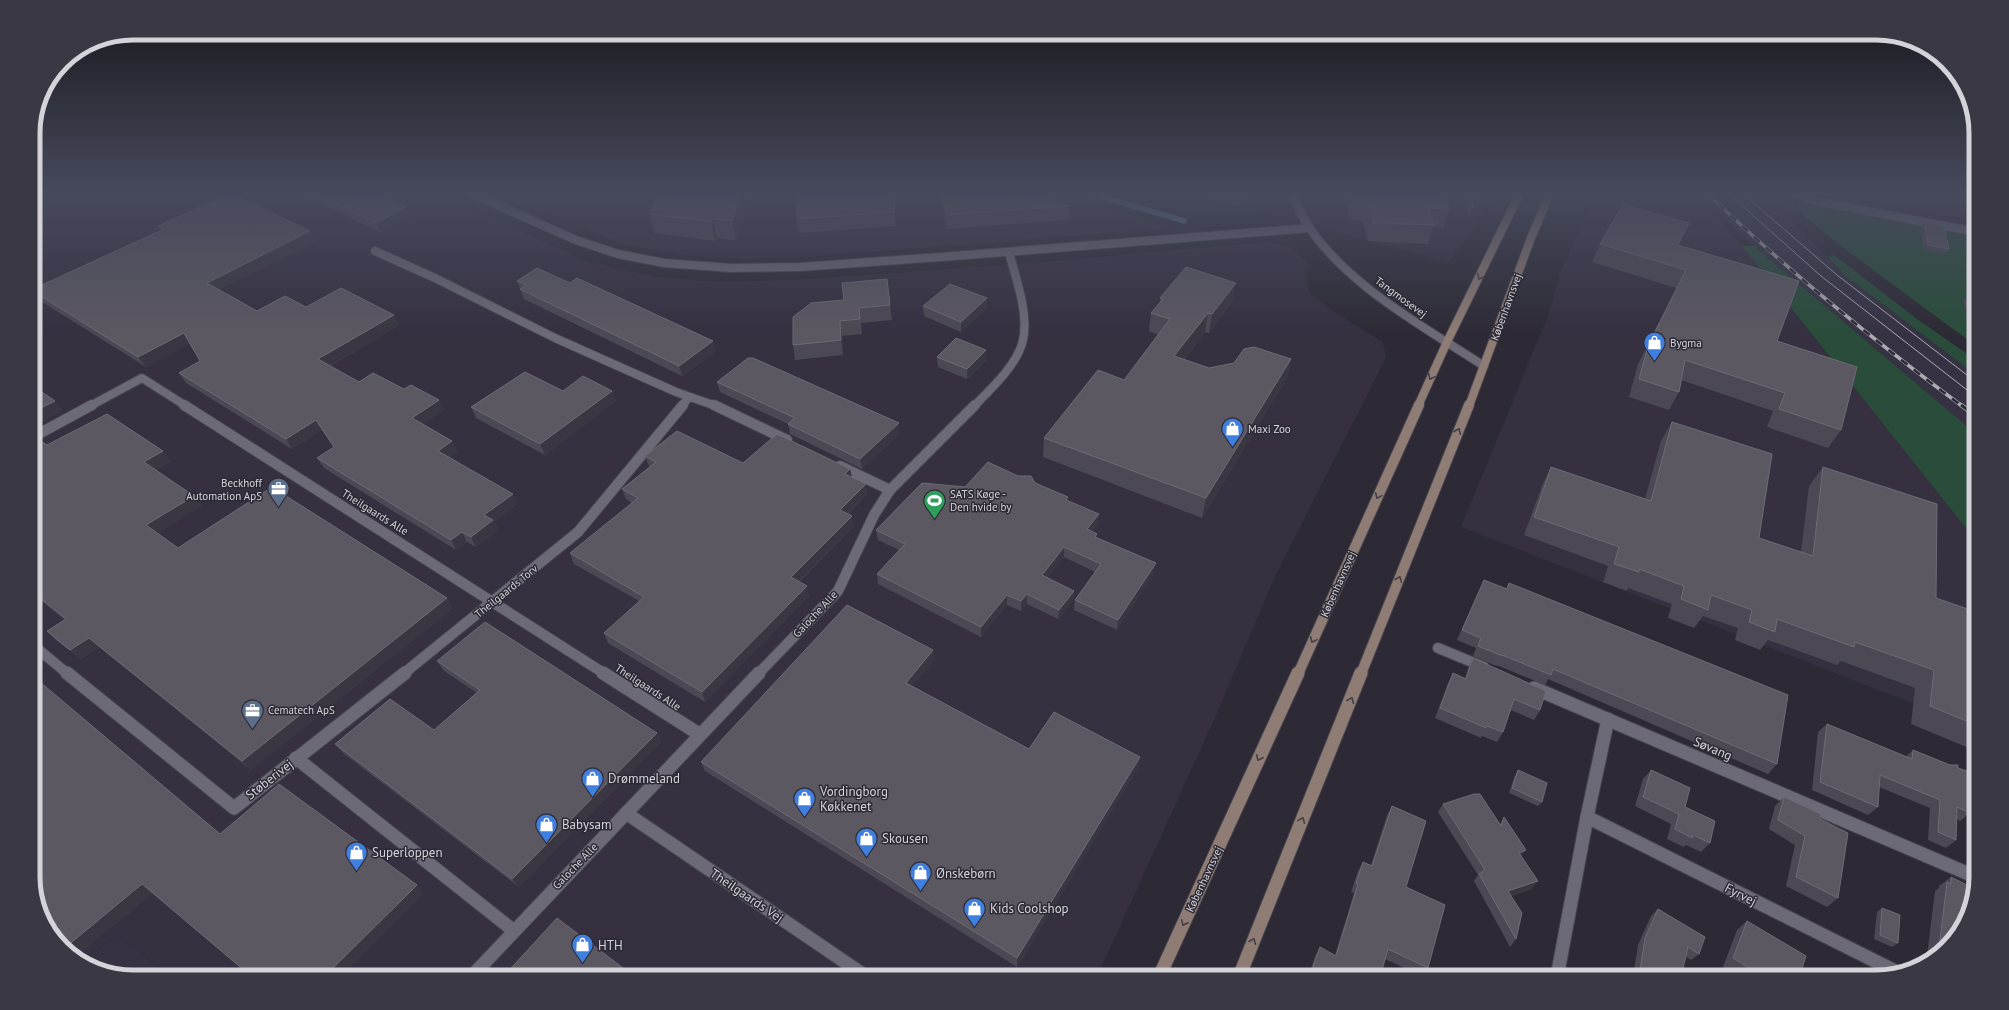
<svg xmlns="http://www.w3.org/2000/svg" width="2009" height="1010" viewBox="0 0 2009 1010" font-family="'PT Sans',sans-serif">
  <rect width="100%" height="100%" fill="#2d2a35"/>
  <!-- built -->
  <g fill="#363243">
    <path d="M1699,193h67l77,81 133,101v59l-222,-188z"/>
    <path d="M117,935l54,42h-38l-44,-10 -6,-5z"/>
  </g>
  <!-- industrial -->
  <g fill="#363041">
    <path d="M33,193h404l151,69 68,15 63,5 92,-3 233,-17 224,-20 25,6 18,19 -6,4 5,23 26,19 47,29 3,16 -110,216 -59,139 -120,264h-926l-54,-42 -34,27 -33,-29 -17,-49z"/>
    <path d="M502,193h546l128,35 -362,28 -68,3 -65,-4 -62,-12z"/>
    <path d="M1198,193h298l-5,9 -42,61z"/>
    <path d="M1596,193h100l46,53 234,295v187l-515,-201 88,-214 11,-40z"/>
    <path d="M1832,193h144v29z"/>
  </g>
  <!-- green -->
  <g fill="#294d3a">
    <path d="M1800,204h14l162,32v110l-138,-102 -33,-28 -7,-9z"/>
    <path d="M1742,246h12l222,188v107z"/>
    <path d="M1834,255l83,64 59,41v15l-133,-101 -15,-17z"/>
  </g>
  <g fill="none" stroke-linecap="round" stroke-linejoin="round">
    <!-- stream -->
    <path stroke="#617a96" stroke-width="5.5" d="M1090,193l94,28"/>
    <defs>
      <g id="street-far2">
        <path d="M470,193l106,47 42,14 46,9 68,5 68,-1 154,-11 356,-28"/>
        <path d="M1292,193c4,9 8,19 13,28 39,63 118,105 179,145"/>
        <path d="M1793,193l22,8 161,31"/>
        <path d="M375,251l60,27 120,60 121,54 40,14"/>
        <path d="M90,406l52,-28 44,28"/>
        <path d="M682,406l7,-9"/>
        <path d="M974,406c17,-17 44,-42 49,-66 6,-26 -7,-62 -14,-87"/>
      </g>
      <g id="street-far1">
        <path d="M184,405l421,269"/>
        <path d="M714,405l73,35"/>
        <path d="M33,437l59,-32"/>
        <path d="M840,466l50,24"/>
        <path d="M33,645l35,29"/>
        <path d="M1438,648l46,19"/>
        <path d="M403,674l175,-142 105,-127"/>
        <path d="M758,674l80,-83 36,-76 16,-25 85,-85"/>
      </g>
      <g id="street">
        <path d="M67,673l167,135 171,-135"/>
        <path d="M603,673l96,61"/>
        <path d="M1534,688l442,189"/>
        <path d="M296,758l218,173"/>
        <path d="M626,813l241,164"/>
        <path d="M1587,817l308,154"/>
        <path d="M471,977l288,-304"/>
        <path d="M1557,977l30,-160 21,-98"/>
      </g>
      <g id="secondary-far2">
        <path d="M1418,406l29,-64 73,-149"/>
        <path d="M1469,406l62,-168 19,-45"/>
      </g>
      <g id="secondary-far1">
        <path d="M1298,674l121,-269"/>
        <path d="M1361,674l108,-269"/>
      </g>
      <g id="secondary">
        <path d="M1159,977l139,-304"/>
        <path d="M1239,977l122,-304"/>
      </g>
    </defs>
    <!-- street-far2 casing -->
    <use href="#street-far2" stroke="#47454e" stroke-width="10"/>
    <!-- street-far1 casing -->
    <use href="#street-far1" stroke="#47454e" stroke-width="12"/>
    <!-- street casing -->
    <use href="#street" stroke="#47454e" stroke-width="15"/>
    <!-- secondary-far2 casing -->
    <use href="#secondary-far2" stroke="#47454e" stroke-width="10"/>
    <!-- secondary-far1 casing -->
    <use href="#secondary-far1" stroke="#47454e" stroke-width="12"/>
    <!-- secondary casing -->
    <use href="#secondary" stroke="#47454e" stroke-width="15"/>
    <!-- street-far2 -->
    <use href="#street-far2" stroke="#6d6a77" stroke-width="8"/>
    <!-- street-far1 -->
    <use href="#street-far1" stroke="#6d6a77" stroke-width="10"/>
    <!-- street -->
    <use href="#street" stroke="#6d6a77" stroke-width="13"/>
    <!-- secondary-far2 -->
    <use href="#secondary-far2" stroke="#8f7d75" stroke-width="8"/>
    <!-- secondary-far1 -->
    <use href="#secondary-far1" stroke="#8f7d75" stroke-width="10"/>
    <!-- secondary -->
    <use href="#secondary" stroke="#8f7d75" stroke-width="13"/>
    <!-- tram -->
    <g stroke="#acabb3" stroke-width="1">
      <path d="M1728,193l93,83 155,121"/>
      <path d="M1742,193l95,82 139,107"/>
    </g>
    <defs>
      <path id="rail-far1" d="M1707,193c80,77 166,147 255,213"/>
      <path id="rail" d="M1961,405l15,11"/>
    </defs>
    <!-- rail-far1 casing -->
    <use href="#rail-far1" stroke="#acabb3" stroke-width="3.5"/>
    <!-- rail casing -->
    <use href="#rail" stroke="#acabb3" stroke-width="4.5"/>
    <!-- rail-far1 -->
    <use href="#rail-far1" stroke="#2d2a35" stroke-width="2.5" stroke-dasharray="8" stroke-linecap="butt"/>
    <!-- rail -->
    <use href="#rail" stroke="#2d2a35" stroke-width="3" stroke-dasharray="9" stroke-linecap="butt"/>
  </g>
  <!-- wall -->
  <g fill="#4d4954">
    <path d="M297,193h77l32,14 4,10 -30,15z"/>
    <path d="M659,193h92l-15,47 -19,-2 -2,3 -61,-8 -5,-19z"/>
    <path d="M940,193h88l41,13v14l-122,9z"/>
    <path d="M1197,193h53l-11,13z"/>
    <path d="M1344,193h99l6,16 -6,19 -10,-1 -5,17 -60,-3 -5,-20 -13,-1z"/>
    <path d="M1461,193h12v15l-3,9z"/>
    <path d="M895,212l1,14 -97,7 -2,-14z"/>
    <path d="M1924,222l25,27 -4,5 -21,-4 -3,-23z"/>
    <path d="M158,226l157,15 -96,49 38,21 49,-4 93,18 -69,41 29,16 45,7 35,11 5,10 -21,14 29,17 5,10 -8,6 68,47 -23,18 4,8 -22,17 -9,-5 -11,8 -132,-82 -7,-10 17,-11 -12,-17 -30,19 -106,-66 -7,-10 21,-12 -10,-18 -44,24 -107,-67 -6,-7v-4l128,-59z"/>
    <path d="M1600,244l78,1 99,96 64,89 -13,18 -61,-21 6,-16 -92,-31 -2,12 -10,18 -40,-13 9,-33 38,-76 -84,-26z"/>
    <path d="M517,281l199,70 -34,25 -158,-77z"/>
    <path d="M1967,296l9,1v28l-6,-1 -7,-23z"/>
    <path d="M987,298v10l-26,24 -37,-16 -1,-10z"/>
    <path d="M1160,298l73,3 -24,32 -4,-1 -21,28 25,8 82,-9 -4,19 -85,140 -159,-61 1,-19 80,-58 34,-45 -9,-4 2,-18 9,-11z"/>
    <path d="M811,303l79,2 2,15 -31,3 1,11 -20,2 1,19 -48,5 -2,-15z"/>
    <path d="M986,350v10l-19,19 -29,-12 -1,-10z"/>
    <path d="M717,382l183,51 -38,36 -72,-35 -2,-10 -68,-32z"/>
    <path d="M563,391h49l4,10 -71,54 -69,-37 -5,-11z"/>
    <path d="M1672,422l87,116 42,14 8,-66 14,-19 113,131 40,14v139l-65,-27 4,-36 -74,-27 -4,4 -69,-25 -8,10 -25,-10 3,-12 -35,-12 -9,12 -26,-10 4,-14 -44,-16 -1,3 -24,-9 5,-16 -84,-31 18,-49 9,-19 94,32 16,-58z"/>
    <path d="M33,436l14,9 116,6 8,10 -15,9 38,26 7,10 -43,27 20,15 275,60 -202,162 -152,-123 -18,12 -24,-18 -10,-10 18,-11 -32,-26z"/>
    <path d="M645,456l98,7 107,6 2,8 15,17 -19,20 6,12 -55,56 10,14 -104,106 -97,-59 -4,-10 35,-32 -65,-37 -4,-11 62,-50 -6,-4 -4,-10 28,-22 -1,-1z"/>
    <path d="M1035,483l33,18 30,23 -6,8 5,6 57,35 -37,57 -43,-20 1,-10 20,-28 -31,-15 -17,21 27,13 -1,10 -15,18 -31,-15 -6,7 -14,-6 -26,32 -103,-53 -1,-10 22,-24 -21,-10 -2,-10 89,-43z"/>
    <path d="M1484,580l22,9 3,-6 268,181 -9,10 -220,-95 -3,6 -46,-19 -5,-1 -21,-9 3,-8 -19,-8z"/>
    <path d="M933,650l1,9 -22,27 117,63 110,17 -122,201 -312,-196 -4,-9z"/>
    <path d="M1473,658l67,52 -6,10 -23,-10 -8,22 -6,10 -15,-6 -1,2 -46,-20 13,-35 5,-10 12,5 3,-10z"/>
    <path d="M437,661l220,72 4,9 -142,145 -176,-134 -8,-9 99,-14 43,-37 -33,-22z"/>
    <path d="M1827,724l79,33 7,-7 45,18 12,45 -10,8 -3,-2 -1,21 -10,8 -18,-8 2,-32 -51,-21 -1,20 -10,8 -56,-25 6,-58z"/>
    <path d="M1518,770l24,32 -4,4 -29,-13 6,-18z"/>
    <path d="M1651,770l34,37 25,36 -9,9 -15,-7 -2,2 -17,-8 4,-15 -36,-18 8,-27z"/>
    <path d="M1784,797l36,22 18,79 -11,9 -41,-21 9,-41 -26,-16 6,-23z"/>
    <path d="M1443,804l57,20 4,-7 17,40 11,32 -21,7 5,43 -6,8 -36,-66 4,-6 -40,-63z"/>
    <path d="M1392,806l14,81 22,81 -6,8 -37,-17 -5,18h-68l-3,-2 6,-19 5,-9 15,8 19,-62 -3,-1 7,-21 5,-9 8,3 16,-50z"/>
    <path d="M1951,877l15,44 -33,38 -6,-3 8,-65 4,-3v-2z"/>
    <path d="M1882,908l16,35 -6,4 -18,-8 3,-27z"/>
    <path d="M1658,909l41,45 -8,6 -5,-3 -5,20h-48l5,-32 13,-29z"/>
    <path d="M1747,921l52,56h-59l-17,-10 14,-37z"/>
  </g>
  <!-- shaded-wall -->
  <g fill="#3a3742">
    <path d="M741,193h10l-15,47 -4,-19z"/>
    <path d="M1241,193h9l-11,13z"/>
    <path d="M406,207l4,10 -30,15 -4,-9z"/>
    <path d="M713,219l4,19 -2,3 -4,-19z"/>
    <path d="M310,231l5,10 -102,52 -6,-10z"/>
    <path d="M1236,283l-3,18 -24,32 3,-19z"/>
    <path d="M987,298v10l-26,24v-10z"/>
    <path d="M1208,313l-3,19 -33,43 2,-19z"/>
    <path d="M394,315l5,10 -75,44 -6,-10z"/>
    <path d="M840,321l2,15 1,19 -2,-15z"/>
    <path d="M184,333l7,10 -45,24 -8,-10z"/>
    <path d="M713,341l3,10 -34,25 -3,-10z"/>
    <path d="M986,350v10l-19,19v-10z"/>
    <path d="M1291,359l-4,19 -85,140 4,-20z"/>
    <path d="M612,391l4,10 -71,54 -5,-11z"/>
    <path d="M439,400l5,10 -27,18 -5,-10z"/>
    <path d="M55,401l8,10 -30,16v-15z"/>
    <path d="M316,420l6,10 -30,19 -6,-10z"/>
    <path d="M899,423l1,10 -38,36 -2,-10z"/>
    <path d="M452,441l5,10 -14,10 -5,-10z"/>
    <path d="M163,451l8,10 -19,11 -8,-10z"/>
    <path d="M850,469l2,10 -7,-5z"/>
    <path d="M866,484l1,10 -26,26 -1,-10z"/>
    <path d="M513,494l4,10 -23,18 4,8 -22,17 -5,-10 13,-22z"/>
    <path d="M194,496l7,10 -46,29 -9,-10z"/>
    <path d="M1099,514l-1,10 -12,16 1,-11z"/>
    <path d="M852,516l2,10 -61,61 -2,-10z"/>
    <path d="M462,532l5,10 -11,8 -5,-10z"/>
    <path d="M1064,547v10l-23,28 1,-10z"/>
    <path d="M1156,563l-2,10 -37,57 1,-10z"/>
    <path d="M807,586l2,10 -104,106 -3,-10z"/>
    <path d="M1074,591l-1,10 -15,18 1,-9z"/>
    <path d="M1027,594v10l-6,7v-10z"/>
    <path d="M1007,595v10l-26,32v-10z"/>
    <path d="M447,598l6,10 -202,162 -9,-9z"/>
    <path d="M89,638l10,9 -18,12 -11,-9z"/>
    <path d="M933,650l1,9 -27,34 -1,-10z"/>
    <path d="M657,733l4,9 -142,145 -7,-8z"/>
    <path d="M1140,757l-1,9 -122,201v-9z"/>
    <path d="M1526,850l-6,8 -1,-5z"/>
    <path d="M1538,881l-6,8 -30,10 6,-8z"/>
    <path d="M142,884l12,9 -77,63 -11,-9z"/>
    <path d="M417,885l7,9 -83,83h-17z"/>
  </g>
  <!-- building -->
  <g fill="#5c5862" stroke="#6e6b75">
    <path d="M312,193h62l32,14 -30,16z"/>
    <path d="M659,193h82l-9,28 -19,-2 -2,3 -62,-8z"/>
    <path d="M797,193h96l2,19 -98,7z"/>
    <path d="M942,193h86l41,13 -122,9z"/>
    <path d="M1353,193h90l6,16 -21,-1 6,17 -61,-2 -5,-21h-13z"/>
    <path d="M1467,193h6v15z"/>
    <path d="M229,194h4l77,37 -103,52 50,28 28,-15 21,11 35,-19 53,27 -76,44 41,23 14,-9 31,16 7,-4 28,15 -27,18 40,23 -14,10 75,43 -29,21 9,5 -22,17 -9,-5 -11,8 -134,-82 17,-11 -18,-27 -30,19 -107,-66 21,-12 -16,-28 -46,24 -105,-66v-2l131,-60 -6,-3z"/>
    <path d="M1623,204l66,19 -11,22 121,36 -22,60 80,26 -16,63 -62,-21 6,-16 -100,-33 -6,32 -40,-13 9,-33 38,-76 -86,-26z"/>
    <path d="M1924,222l20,4 5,23 -21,-4z"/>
    <path d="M1186,267l50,16 -24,31 -4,-1 -34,43 35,12 25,-5 10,-14 10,-2 37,12 -85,139 -162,-60 54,-68 26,10 46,-61 -19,-6 12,-14 -3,-1z"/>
    <path d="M537,268l33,15 7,-5 136,63 -34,25 -159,-77 7,-4 -10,-4z"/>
    <path d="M887,279l3,26 -31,3 1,11 -20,2 1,19 -48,5v-28l18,-14 33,-3 -2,-17z"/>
    <path d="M950,284l37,14 -26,24 -38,-16z"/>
    <path d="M1967,296l9,1v22h-2z"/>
    <path d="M956,338l30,12 -19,19 -30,-12z"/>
    <path d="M748,358h5l146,65 -39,36 -72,-35 7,-6 -78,-36z"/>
    <path d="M525,372l38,19 20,-15 29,15 -72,53 -69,-37z"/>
    <path d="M33,386l22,15 -22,11z"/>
    <path d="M107,414l56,37 -19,11 50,34 -48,29 32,23 94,-61 175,111 -205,163 -153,-123 -19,12 -23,-19 19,-12 -33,-27v-156l14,9z"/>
    <path d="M1672,422l100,32 -13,84 54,18 10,-89 114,37 -1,94 40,14v113l-46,-19 4,-36 -79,-28 -1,5 -77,-28 -2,13 -26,-10 3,-12 -41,-15 -3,15 -27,-11 3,-13 -45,-17v3l-25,-8 5,-17 -85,-30 17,-50 100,34z"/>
    <path d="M677,431l66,32 34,-29 73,35 -5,5 21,10 -26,26 12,6 -61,61 16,9 -105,106 -98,-59 40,-36 -74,-44 68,-55 -16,-9 34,-27 -11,-6z"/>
    <path d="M988,462l30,14h13l4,7 33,14 -2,3 33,14 -12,15 10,5 -2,3 61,26 -38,57 -43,-20 26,-36 -37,-17 -22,28 32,16 -15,19 -32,-16 -6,7 -14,-6 -26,32 -104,-53 28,-30 -29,-14 46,-47 43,4z"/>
    <path d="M1484,580l23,9 2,-6 279,112 -11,69 -224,-95 -2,6 -46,-19 -5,-1 -22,-9 3,-8 -19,-8z"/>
    <path d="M847,605l86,45 -27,33 123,66 25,-37 86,45 -123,201 -316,-196z"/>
    <path d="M485,622l172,111 -145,146 -177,-135 55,-45 44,31 46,-40 -43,-29z"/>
    <path d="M1473,658l73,33 -6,19 -26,-11 -11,33 -16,-6 -1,2 -46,-20 13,-35 13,6z"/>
    <path d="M33,676l187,158 59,-50 138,101 -93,92h-72l-110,-93 -76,63 -16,-14 -17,-49z"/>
    <path d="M1827,724l85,35 1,-9 37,15h8v3l15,5 -3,40 -13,-6 -1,33 -18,-8 2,-32 -60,-25 -2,32 -58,-25z"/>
    <path d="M1518,770l29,13 -5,19 -30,-14z"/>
    <path d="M1651,770l39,18 -5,19 30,14 -5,22 -17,-8 -1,3 -17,-9 4,-15 -36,-17z"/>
    <path d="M1474,794h6l21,32 3,-9 22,33 -7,3 19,28 -30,10 14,22 -6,26 -37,-65 6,-4 -42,-66z"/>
    <path d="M1784,797l37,17 -1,5 28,14 -10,65 -42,-21 9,-41 -27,-16z"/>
    <path d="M1392,806l34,15 -20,66 39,18 -17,63 -40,-19 -8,28h-47l-20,-10 7,-20 16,9 22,-72 -2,-1 7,-21 9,4z"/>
    <path d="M1951,877l22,11v1l-7,32 -25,28 -2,-1 8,-66 4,2z"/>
    <path d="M1882,908l18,7 -2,28 -18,-8z"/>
    <path d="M1658,909l47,28 -6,17 -11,-7 -7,30h-42l6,-39z"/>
    <path d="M557,918l78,59h-132z"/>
    <path d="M1747,921l59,35 -7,21h-36l-30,-19z"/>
  </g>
  <!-- one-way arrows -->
  <defs><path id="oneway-chevron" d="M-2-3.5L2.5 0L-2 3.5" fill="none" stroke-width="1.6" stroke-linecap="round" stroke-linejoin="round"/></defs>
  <g stroke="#463f45">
    <use href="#oneway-chevron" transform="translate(1480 277) rotate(117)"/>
    <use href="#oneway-chevron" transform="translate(1431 377) rotate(114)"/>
    <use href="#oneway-chevron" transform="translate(1458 431) rotate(-68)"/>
    <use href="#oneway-chevron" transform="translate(1378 496) rotate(114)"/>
    <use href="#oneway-chevron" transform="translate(1399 579) rotate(-68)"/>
    <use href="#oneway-chevron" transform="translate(1313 640) rotate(115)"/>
    <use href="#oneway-chevron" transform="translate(1351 700) rotate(-68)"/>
    <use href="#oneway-chevron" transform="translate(1259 758) rotate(115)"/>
    <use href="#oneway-chevron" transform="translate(1302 820) rotate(-68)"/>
    <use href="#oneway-chevron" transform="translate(1184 923) rotate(115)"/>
    <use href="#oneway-chevron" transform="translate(1253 941) rotate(-68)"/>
  </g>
  <!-- sky -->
  <linearGradient id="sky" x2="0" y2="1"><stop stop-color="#19171d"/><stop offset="0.58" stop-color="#464a5c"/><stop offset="1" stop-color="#464a5c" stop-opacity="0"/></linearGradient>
  <rect width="2009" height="334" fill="url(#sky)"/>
  <!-- icons -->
  <defs>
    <symbol id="shop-pin" viewBox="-11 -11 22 30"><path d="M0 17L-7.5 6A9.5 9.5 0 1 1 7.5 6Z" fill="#3f7fe0" stroke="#2d2a35"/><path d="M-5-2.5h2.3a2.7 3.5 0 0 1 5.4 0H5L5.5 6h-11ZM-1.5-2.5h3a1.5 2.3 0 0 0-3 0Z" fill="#fff"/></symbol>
    <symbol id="office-pin" viewBox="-11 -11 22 30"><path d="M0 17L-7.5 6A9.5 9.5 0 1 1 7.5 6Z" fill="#5c6f8a" stroke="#2d2a35"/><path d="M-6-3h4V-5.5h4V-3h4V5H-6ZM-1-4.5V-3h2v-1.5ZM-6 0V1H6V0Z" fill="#fff"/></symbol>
    <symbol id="stadium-pin" viewBox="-11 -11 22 30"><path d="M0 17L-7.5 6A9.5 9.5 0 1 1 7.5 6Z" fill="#2e9e5b" stroke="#2d2a35"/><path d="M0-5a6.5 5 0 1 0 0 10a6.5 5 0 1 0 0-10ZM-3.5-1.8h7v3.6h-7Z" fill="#fff"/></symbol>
  </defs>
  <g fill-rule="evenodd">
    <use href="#shop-pin" x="1642" y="330" width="25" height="34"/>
    <use href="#shop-pin" x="1220" y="416" width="25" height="34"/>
    <use href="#office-pin" x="266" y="476" width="25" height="34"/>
    <use href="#stadium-pin" x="922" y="488" width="25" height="34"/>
    <use href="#office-pin" x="240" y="698" width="25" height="34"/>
    <use href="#shop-pin" x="580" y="766" width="25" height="34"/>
    <use href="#shop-pin" x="792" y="786" width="25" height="34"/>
    <use href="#shop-pin" x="534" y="812" width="25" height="34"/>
    <use href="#shop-pin" x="854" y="826" width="25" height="34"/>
    <use href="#shop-pin" x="344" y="840" width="25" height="34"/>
    <use href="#shop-pin" x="908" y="860" width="25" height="34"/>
    <use href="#shop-pin" x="962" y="896" width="25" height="34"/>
    <use href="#shop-pin" x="570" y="932" width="25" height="34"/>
  </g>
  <g text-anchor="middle" stroke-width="3" stroke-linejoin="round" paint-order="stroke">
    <!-- street labels -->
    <g font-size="11" fill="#d4d3da" stroke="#2d2a35">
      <text transform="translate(1401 297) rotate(36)" y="4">Tangmosevej</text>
      <text transform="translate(1506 307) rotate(-70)" y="4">Københavnsvej</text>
      <text transform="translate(375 512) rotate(32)" y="4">Theilgaards Alle</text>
      <text transform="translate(1338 584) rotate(-66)" y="4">Københavnsvej</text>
      <text transform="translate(506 591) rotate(-39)" y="4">Theilgaards Torv</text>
      <text transform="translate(815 614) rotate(-47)" y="4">Galoche Alle</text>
      <text transform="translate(648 687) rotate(33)" y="4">Theilgaards Alle</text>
      <text transform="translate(575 866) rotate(-46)" y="4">Galoche Alle</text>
      <text transform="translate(1204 879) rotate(-65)" y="4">Københavnsvej</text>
    </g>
    <!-- poi labels -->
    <g font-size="11" fill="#d4d3da" stroke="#2d2a35" text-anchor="start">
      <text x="1670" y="347">Bygma</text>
      <text x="1248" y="433">Maxi Zoo</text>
      <text x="262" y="487" text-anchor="end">Beckhoff<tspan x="262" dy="13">Automation ApS</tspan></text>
      <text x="950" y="498">SATS Køge -<tspan x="950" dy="13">Den hvide by</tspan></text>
      <text x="268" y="714">Cematech ApS</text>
    </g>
    <!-- near-street labels -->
    <g font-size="13" fill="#d4d3da" stroke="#2d2a35">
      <text transform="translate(1713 748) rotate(23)" y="5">Søvang</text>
      <text transform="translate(269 779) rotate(-38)" y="5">Støberivej</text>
      <text transform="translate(1741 894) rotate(27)" y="5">Fyrvej</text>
      <text transform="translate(747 895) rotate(34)" y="5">Theilgaards Vej</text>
    </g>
    <!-- near-poi labels -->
    <g font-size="13" fill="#d4d3da" stroke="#2d2a35" text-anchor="start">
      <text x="608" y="783">Drømmeland</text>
      <text x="820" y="796">Vordingborg<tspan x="820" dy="15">Køkkenet</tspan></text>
      <text x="562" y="829">Babysam</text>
      <text x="882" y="843">Skousen</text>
      <text x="372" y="857">Superloppen</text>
      <text x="936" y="878">Ønskebørn</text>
      <text x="990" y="913">Kids Coolshop</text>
      <text x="598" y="950">HTH</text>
    </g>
  </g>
  <!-- crop -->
  <path d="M0 0H2009V1010H0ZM133 40H1876A93 93 0 0 1 1969 133V877A93 93 0 0 1 1876 970H133A93 93 0 0 1 40 877V133A93 93 0 0 1 133 40Z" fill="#3a3842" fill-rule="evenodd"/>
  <path fill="none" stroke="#d4d3da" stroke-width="5" d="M133 40H1876A93 93 0 0 1 1969 133V877A93 93 0 0 1 1876 970H133A93 93 0 0 1 40 877V133A93 93 0 0 1 133 40Z"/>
</svg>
